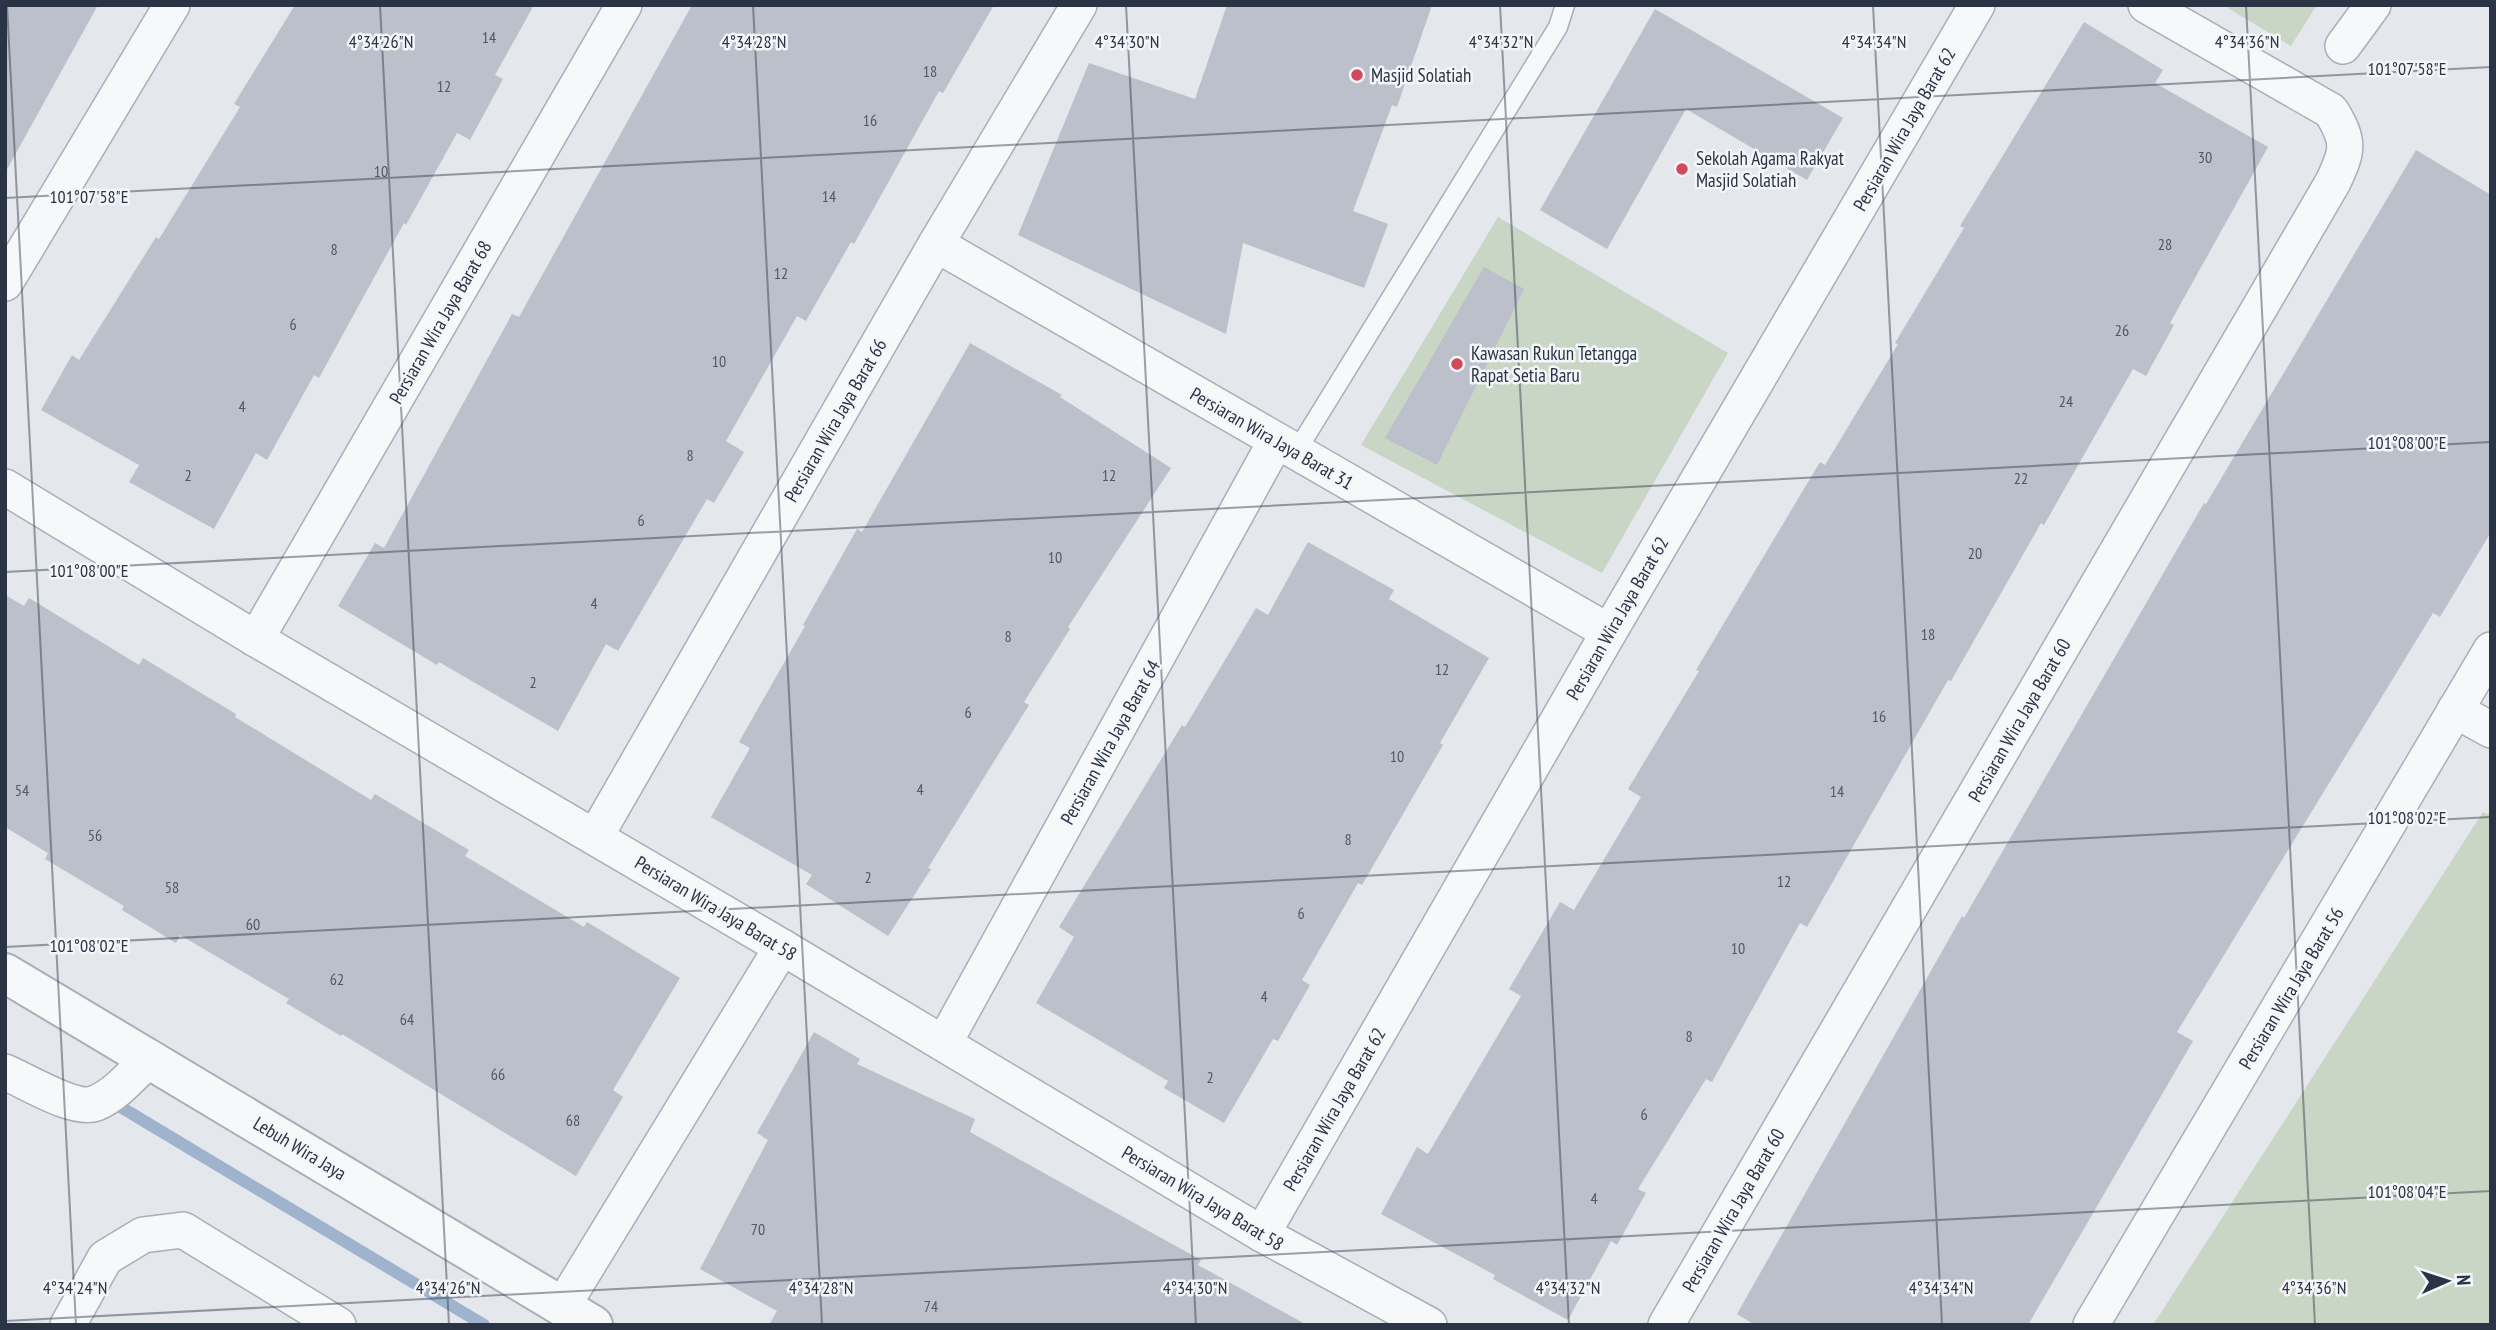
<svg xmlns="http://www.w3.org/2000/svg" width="2496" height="1330" viewBox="0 0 2496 1330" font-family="'PT Sans Narrow',sans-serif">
  <rect width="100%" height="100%" fill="#e4e7ec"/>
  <!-- green -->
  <g fill="#c9d6c5">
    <path d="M2223,5h94l-26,41z"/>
    <path d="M1498,217l230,136 -126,220 -241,-128z"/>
    <path d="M2483,812l8,3v510h-338z"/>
  </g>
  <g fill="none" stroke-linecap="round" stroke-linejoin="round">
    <!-- stream -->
    <path stroke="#9fb4cc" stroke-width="12" d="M119,1106l365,219"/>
  </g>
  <!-- building -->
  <g fill="#bbc0ca">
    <path d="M5,5h93l-93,168z"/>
    <path d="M295,5h239l-39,70 8,4 -33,61 -13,-7 -51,92 -2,-2 -85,155 -5,-3 -47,85 -11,-7 -42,76 -85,-47 10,-17 -98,-55 31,-55 7,5 77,-123 3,2 81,-132 -6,-3z"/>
    <path d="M692,5h302l-51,88 -4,-2 -85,153 -3,-2 -45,79 -9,-5 -71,125 18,11 -30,51 -7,-4 -89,152 -12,-7 -48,87 -119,-69 -2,3 -99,-59 37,-63 9,5 128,-234 7,3z"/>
    <path d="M1227,5h205l-35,102 -5,-2 -39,106 35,13 -24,64 -121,-45 -17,91 -208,-99 71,-172 106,36z"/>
    <path d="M1655,9l188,109 -36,62 -121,-71 -79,140 -67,-39z"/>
    <path d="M2084,22l79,48 -8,13 113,64 -98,176 4,2 -28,51 -13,-7 -89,156 -3,-2 -90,158 -3,-1 -141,247 -7,-4 -88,159 -6,-3 -68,110 8,4 -29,52 -6,-4 -43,79 -75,-41 2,-4 -114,-61 36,-67 11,7 93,-158 -12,-7 51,-87 14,8 67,-113 -13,-8 71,-118 -3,-1 124,-208 5,3 73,-121 -3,-1 69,-115 -4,-2z"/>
    <path d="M2416,150l75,45v337l-51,85 -7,-4 -256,419 16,9 -165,284h-273l-18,-11 225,-398 2,2 240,-415 2,1z"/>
    <path d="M1484,267l40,22 -87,176 -52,-27z"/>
    <path d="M970,343l92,52 -2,2 111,71 -103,159 2,2 -46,73 5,3 -101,163 3,1 -43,67 -82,-52 6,-9 -101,-58 39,-69 -11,-6 66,-116 -2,-1 54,-96 5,3z"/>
    <path d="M1308,542l86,48 -5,9 100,59 -49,85 3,2 -81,140 -4,-2 -56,97 8,5 -32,56 -5,-2 -49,84 -60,-35 4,-7 -132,-78 38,-66 -15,-10 123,-202 3,2 71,-119 12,7z"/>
    <path d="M5,595l19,11 5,-8 110,67 4,-7 93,56 -1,3 136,83 4,-6 94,56 -4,6 119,71 3,-5 93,56 -67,112 10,7 -47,79 -234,-142 -1,2 -55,-33 3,-4 -109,-64 -4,8 -54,-33 2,-4 -79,-47 3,-6 -43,-26z"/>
    <path d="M814,1032l46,27 -3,5 118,55 -5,13 231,128 -3,5 109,60h-538l8,-14 -77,-42 68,-129 -11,-7z"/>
  </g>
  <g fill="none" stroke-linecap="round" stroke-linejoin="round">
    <defs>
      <path id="service" d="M1296,452l262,-425 7,-22"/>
      <g id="minor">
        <path d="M2343,46l30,-41"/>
        <path d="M936,244l673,388"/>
        <path d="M5,283l167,-278"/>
        <path d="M5,487l251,152 526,308 480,287 167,91"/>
        <path d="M256,639l368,-634"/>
        <path d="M2455,710l36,20"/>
        <path d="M595,837l341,-593 143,-239"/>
        <path d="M944,1043l332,-602"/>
        <path d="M5,1072c21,9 71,40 91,31 20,-8 38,-30 54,-45"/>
        <path d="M1262,1234l347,-602 368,-627"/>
        <path d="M562,1307l220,-360"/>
        <path d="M68,1325l37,-67 38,-23 40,-5 155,95"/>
        <path d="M1666,1325l667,-1143c15,-32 17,-40 -2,-71l-185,-106"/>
        <path d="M2091,1325l400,-675"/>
      </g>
      <path id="tertiary" d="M5,973l588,352"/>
    </defs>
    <!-- service casing -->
    <use href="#service" stroke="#a9aeb7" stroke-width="21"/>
    <!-- minor casing -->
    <use href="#minor" stroke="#a9aeb7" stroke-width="38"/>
    <!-- tertiary casing -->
    <use href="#tertiary" stroke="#a9aeb7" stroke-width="42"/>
    <!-- service -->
    <use href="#service" stroke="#f7f8fa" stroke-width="18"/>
    <!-- minor -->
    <use href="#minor" stroke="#f7f8fa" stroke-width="35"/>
    <!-- tertiary -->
    <use href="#tertiary" stroke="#f7f8fa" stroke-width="38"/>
  </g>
  <!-- ticks -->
  <path fill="none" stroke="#2b3445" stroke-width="2" stroke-opacity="0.45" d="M7,5l69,1320M380,5l69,1320M753,5l69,1320M1126,5l70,1320M1500,5l69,1320M1873,5l69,1320M2246,5l69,1320M5,198l2486,-131M5,572l2486,-130M5,947l2486,-130M5,1321l2486,-130"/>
  <!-- markers -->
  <g fill="#d1495b" stroke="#f4f6f9" stroke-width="2.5">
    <circle cx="1357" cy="75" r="7"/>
    <circle cx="1682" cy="169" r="7"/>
    <circle cx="1457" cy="364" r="7"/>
  </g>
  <g text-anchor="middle" stroke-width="5" stroke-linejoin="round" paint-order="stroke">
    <!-- number labels -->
    <g font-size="16" fill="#4f5766">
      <text x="489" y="43">14</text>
      <text x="930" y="77">18</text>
      <text x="444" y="92">12</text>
      <text x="870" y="126">16</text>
      <text x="2205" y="163">30</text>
      <text x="381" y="177">10</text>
      <text x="829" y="202">14</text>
      <text x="2165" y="250">28</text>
      <text x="334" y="255">8</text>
      <text x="781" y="279">12</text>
      <text x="293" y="330">6</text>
      <text x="2122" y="336">26</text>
      <text x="719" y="367">10</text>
      <text x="2066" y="407">24</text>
      <text x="242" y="412">4</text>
      <text x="690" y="461">8</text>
      <text x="188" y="481">2</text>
      <text x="1109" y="481">12</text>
      <text x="2021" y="484">22</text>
      <text x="641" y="526">6</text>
      <text x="1975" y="559">20</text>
      <text x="1055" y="563">10</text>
      <text x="594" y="609">4</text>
      <text x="1928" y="640">18</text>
      <text x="1008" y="642">8</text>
      <text x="1442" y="675">12</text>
      <text x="533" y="688">2</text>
      <text x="968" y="718">6</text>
      <text x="1879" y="722">16</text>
      <text x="1397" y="762">10</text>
      <text x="920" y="795">4</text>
      <text x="22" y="796">54</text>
      <text x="1837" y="797">14</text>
      <text x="95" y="841">56</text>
      <text x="1348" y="845">8</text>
      <text x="868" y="883">2</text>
      <text x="1784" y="887">12</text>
      <text x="172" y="893">58</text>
      <text x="1301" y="919">6</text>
      <text x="253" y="930">60</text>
      <text x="1738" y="954">10</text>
      <text x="337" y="985">62</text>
      <text x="1264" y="1002">4</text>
      <text x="407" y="1025">64</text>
      <text x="1689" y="1042">8</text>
      <text x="498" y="1080">66</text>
      <text x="1210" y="1083">2</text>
      <text x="1644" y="1120">6</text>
      <text x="573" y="1126">68</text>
      <text x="1594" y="1204">4</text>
      <text x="758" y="1235">70</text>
      <text x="931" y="1312">74</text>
    </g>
    <!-- poi labels -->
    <g font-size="19" fill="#2b3445" stroke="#f4f6f9" text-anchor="start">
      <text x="1371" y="82">Masjid Solatiah</text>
      <text x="1696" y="165">Sekolah Agama Rakyat<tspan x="1696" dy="22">Masjid Solatiah</tspan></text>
      <text x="1471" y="360">Kawasan Rukun Tetangga<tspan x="1471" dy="22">Rapat Setia Baru</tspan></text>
    </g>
    <!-- street labels -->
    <g font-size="19" fill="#2b3445" stroke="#f4f6f9">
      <text transform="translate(1904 129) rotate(-60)" y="7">Persiaran Wira Jaya Barat 62</text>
      <text transform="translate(440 322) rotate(-60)" y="7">Persiaran Wira Jaya Barat 68</text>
      <text transform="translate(835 420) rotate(-60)" y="7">Persiaran Wira Jaya Barat 66</text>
      <text transform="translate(1272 438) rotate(30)" y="7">Persiaran Wira Jaya Barat 31</text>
      <text transform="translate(1617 618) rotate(-60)" y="7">Persiaran Wira Jaya Barat 62</text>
      <text transform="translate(2019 720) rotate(-60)" y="7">Persiaran Wira Jaya Barat 60</text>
      <text transform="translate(1110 742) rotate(-61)" y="7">Persiaran Wira Jaya Barat 64</text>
      <text transform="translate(716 908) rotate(31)" y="7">Persiaran Wira Jaya Barat 58</text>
      <text transform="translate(2291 988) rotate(-59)" y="7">Persiaran Wira Jaya Barat 56</text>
      <text transform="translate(1334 1109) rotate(-60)" y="7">Persiaran Wira Jaya Barat 62</text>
      <text transform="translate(300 1148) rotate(31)" y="7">Lebuh Wira Jaya</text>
      <text transform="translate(1203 1198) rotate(31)" y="7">Persiaran Wira Jaya Barat 58</text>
      <text transform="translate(1733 1210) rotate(-60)" y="7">Persiaran Wira Jaya Barat 60</text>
    </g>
  </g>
  <g font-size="18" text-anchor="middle" fill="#2b3445" stroke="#f4f6f9" stroke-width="5" stroke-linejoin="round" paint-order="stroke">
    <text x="381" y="48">4°34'26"N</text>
    <text x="754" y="48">4°34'28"N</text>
    <text x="1127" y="48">4°34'30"N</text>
    <text x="1501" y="48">4°34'32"N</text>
    <text x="1874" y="48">4°34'34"N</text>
    <text x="2247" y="48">4°34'36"N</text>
    <text x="2407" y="75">101°07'58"E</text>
    <text x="89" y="203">101°07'58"E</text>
    <text x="2407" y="449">101°08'00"E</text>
    <text x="89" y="577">101°08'00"E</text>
    <text x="2407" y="824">101°08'02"E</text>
    <text x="89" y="952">101°08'02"E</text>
    <text x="2407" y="1198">101°08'04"E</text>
    <text x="75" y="1294">4°34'24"N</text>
    <text x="448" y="1294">4°34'26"N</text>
    <text x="821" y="1294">4°34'28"N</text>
    <text x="1195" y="1294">4°34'30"N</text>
    <text x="1568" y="1294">4°34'32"N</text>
    <text x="1941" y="1294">4°34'34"N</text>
    <text x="2314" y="1294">4°34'36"N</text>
  </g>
  <!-- border -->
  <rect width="2496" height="1330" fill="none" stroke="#2b3445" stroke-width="14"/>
  <!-- north arrow -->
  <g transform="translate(2447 1281) rotate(87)" stroke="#f4f6f9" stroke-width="5" paint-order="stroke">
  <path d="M0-5L12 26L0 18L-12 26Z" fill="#2b3445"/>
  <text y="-10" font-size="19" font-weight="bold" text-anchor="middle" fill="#2b3445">N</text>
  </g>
</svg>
